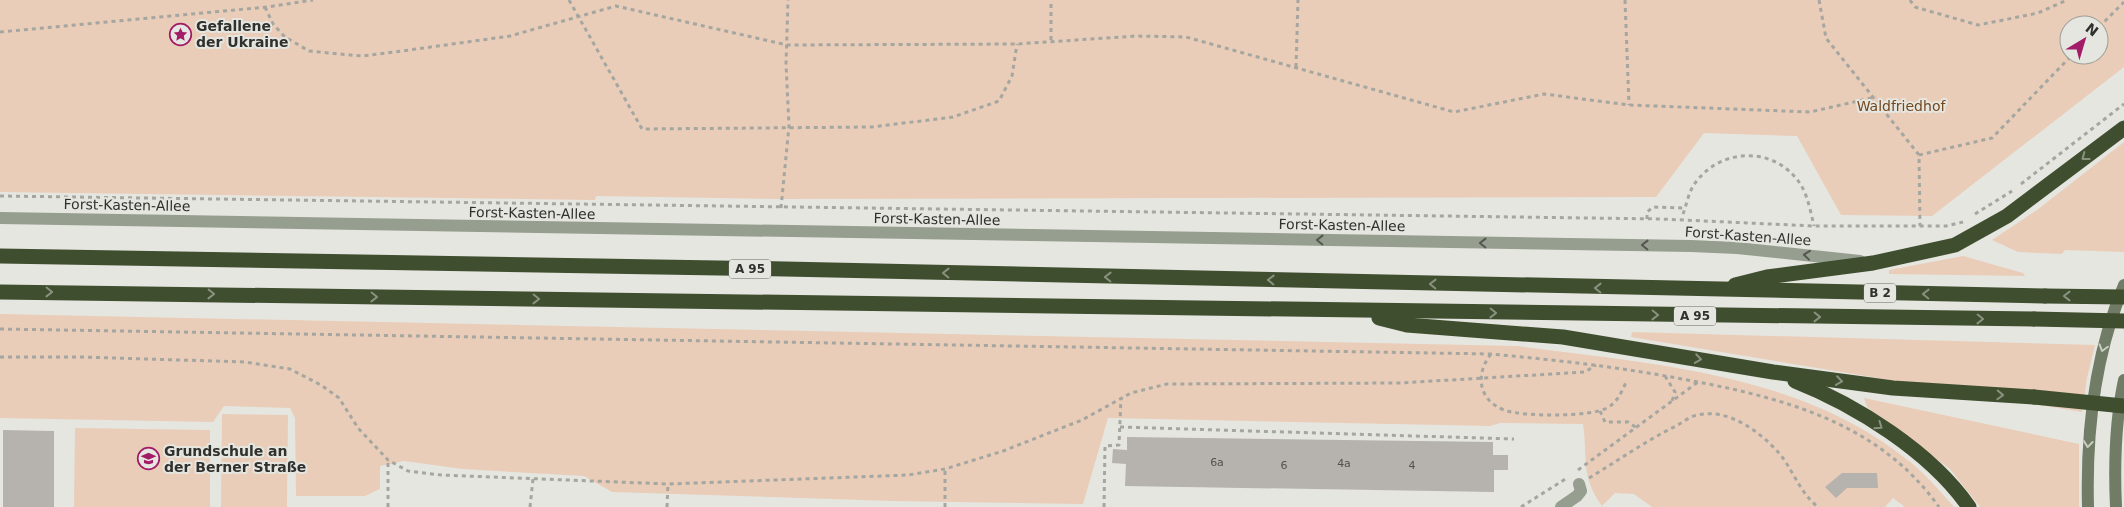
<svg xmlns="http://www.w3.org/2000/svg" width="2124" height="507" viewBox="0 0 2124 507" font-family="'DejaVu Sans',sans-serif">
  <rect width="100%" height="100%" fill="#e6e6e0"/>
  <!-- green -->
  <g fill="#e9cdb8" fill-rule="evenodd">
    <path d="M0,0h2124v67l-192,149 -91,-1 -44,-79 -93,-3 -48,64 -882,2 -178,-3 -1,4 -595,-8zM2069,25h30v30h-30z"/>
    <path d="M2124,142v110l-59,-2 -3,4 -44,-2 -26,-12 45,-30z"/>
    <path d="M1963,256l60,17 2,3 -136,-2v-4z"/>
    <path d="M0,314l1517,32c134,18 282,26 392,115 17,14 31,30 45,46h-49l-12,-9 -8,9h-233l-18,-13 -19,-1 -13,13c-22,-30 -14,-49 -19,-82l-83,-1 -10,3 -382,-8 -25,86 -190,-3 -281,-9 -28,-16 -122,-7 -58,-8 -24,5v23l-15,7h-69l-1,-78 -5,-10 -66,-2 -11,16 -213,-4z"/>
    <path d="M1632,332l463,13 -8,33 -5,34 -451,-75z"/>
    <path d="M1864,398l215,46v63h-99l-30,-38 -83,-62z"/>
    <path d="M222,414l66,1 -1,92h-66z"/>
    <path d="M75,428l135,2v77h-136z"/>
  </g>
  <!-- building -->
  <g fill="#b6b3ae">
    <path d="M3,430l51,1v76h-51z"/>
    <path d="M1127,437l366,5v13h15v15h-14v22l-369,-6 1,-22 -14,-1 1,-14 14,1z"/>
    <path d="M1842,473h35l1,15h-31l-11,10 -11,-11z"/>
  </g>
  <g fill="none" stroke-linecap="round" stroke-linejoin="round">
    <!-- path -->
    <g stroke="#a6a6a1" stroke-width="3" stroke-dasharray="4 4" stroke-linecap="butt">
      <path d="M569,0l73,129 230,-2 81,-10 46,-16 13,-25 5,-32"/>
      <path d="M1625,0l4,105"/>
      <path d="M1819,0l7,38 93,117 1,71"/>
      <path d="M1910,0l5,7 63,18 60,-12 29,-13"/>
      <path d="M265,7l8,17 12,13 24,14 31,3 22,2 40,-5 108,-15 106,-30 171,39 230,-1 119,-8 50,1 268,75 90,-18 85,11 181,7 66,-15"/>
      <path d="M2099,27l25,-25"/>
      <path d="M0,32l267,-25 46,-7"/>
      <path d="M1051,40v-40"/>
      <path d="M1296,67l2,-67"/>
      <path d="M1919,155l73,-17 80,-83"/>
      <path d="M2021,184l103,-80"/>
      <path d="M0,196l1661,23 153,7h132l17,-4"/>
      <path d="M781,208l8,-82 -3,-62 2,-64"/>
      <path d="M1683,214c3,-8 5,-18 9,-26 24,-41 83,-44 109,-3 7,12 10,28 13,41"/>
      <path d="M1975,214l37,-23"/>
      <path d="M1647,219v-7l6,-5 32,1"/>
      <path d="M0,329l1491,25c65,6 128,13 191,25 98,18 196,42 257,128"/>
      <path d="M1491,354c-16,20 -13,46 13,56 19,7 86,7 103,-2 11,-6 15,-17 20,-28"/>
      <path d="M0,357h82l163,5 45,7 31,16 18,13 19,30 30,32 20,11 33,4 227,9 240,-9 37,-6 58,-18 79,-31 49,-27 36,-9 233,-1 185,-11 11,-7"/>
      <path d="M1665,376l10,16 -3,9"/>
      <path d="M1600,411l5,11h23l9,6"/>
      <path d="M1120,427l394,12"/>
      <path d="M1578,470l120,-88"/>
      <path d="M1589,478c30,-18 58,-38 89,-53 6,-4 13,-9 20,-10 30,-7 61,16 80,37 15,17 21,40 40,55"/>
      <path d="M388,507v-47"/>
      <path d="M530,507l3,-28"/>
      <path d="M667,507l1,-23"/>
      <path d="M945,507v-38"/>
      <path d="M1104,507l1,-61 14,-1 2,-47"/>
      <path d="M1521,507l46,-29"/>
    </g>
    <!-- street -->
    <g stroke="#969e8f" stroke-width="12">
      <path d="M0,218l1691,28 46,2 123,13"/>
      <path d="M1561,507l16,-11 4,-5 -2,-7"/>
    </g>
    <!-- secondary -->
    <g stroke="#707c65" stroke-width="12">
      <path d="M2088,507c-2,-76 6,-151 36,-222"/>
      <path d="M2116,507c-2,-43 -1,-85 8,-127"/>
    </g>
    <!-- highway -->
    <g stroke="#3f4e2f" stroke-width="15">
      <path d="M0,256l785,13 1260,27"/>
      <path d="M1735,285l32,-8 106,-14 82,-18 52,-29 117,-88"/>
      <path d="M0,292l2034,27"/>
      <path d="M1379,318l28,7 156,12 210,35 120,16 141,9"/>
      <path d="M1795,381c61,24 136,71 174,126"/>
    </g>
    <!-- highway-bridge -->
    <g stroke="#3f4e2f" stroke-width="15">
      <path d="M2045,296l79,1"/>
      <path d="M2034,319l90,2"/>
      <path d="M2034,397l90,9"/>
    </g>
  </g>
  <!-- one-way arrows -->
  <defs><path id="oneway-chevron" d="M-2-3.5L2.5 0L-2 3.5" fill="none" stroke-width="1.6" stroke-linecap="round" stroke-linejoin="round" transform="scale(1.25)"/></defs>
  <g stroke="#8a927f">
    <use href="#oneway-chevron" transform="translate(2085 157) rotate(143)"/>
    <use href="#oneway-chevron" transform="translate(946 273) rotate(-179)"/>
    <use href="#oneway-chevron" transform="translate(1108 277) rotate(-179)"/>
    <use href="#oneway-chevron" transform="translate(1271 280) rotate(-179)"/>
    <use href="#oneway-chevron" transform="translate(1433 284) rotate(-179)"/>
    <use href="#oneway-chevron" transform="translate(1598 288) rotate(-179)"/>
    <use href="#oneway-chevron" transform="translate(49 292) rotate(1)"/>
    <use href="#oneway-chevron" transform="translate(211 294) rotate(1)"/>
    <use href="#oneway-chevron" transform="translate(1926 294) rotate(-179)"/>
    <use href="#oneway-chevron" transform="translate(2067 296) rotate(-180)"/>
    <use href="#oneway-chevron" transform="translate(374 297) rotate(1)"/>
    <use href="#oneway-chevron" transform="translate(536 299) rotate(1)"/>
    <use href="#oneway-chevron" transform="translate(1493 313) rotate(1)"/>
    <use href="#oneway-chevron" transform="translate(1655 315) rotate(1)"/>
    <use href="#oneway-chevron" transform="translate(1817 317) rotate(1)"/>
    <use href="#oneway-chevron" transform="translate(1980 319) rotate(1)"/>
    <use href="#oneway-chevron" transform="translate(1698 359) rotate(9)"/>
    <use href="#oneway-chevron" transform="translate(1839 381) rotate(8)"/>
    <use href="#oneway-chevron" transform="translate(2000 395) rotate(2)"/>
    <use href="#oneway-chevron" transform="translate(1879 426) rotate(35)"/>
  </g>
  <g stroke="#545650">
    <use href="#oneway-chevron" transform="translate(1320 240) rotate(-179)"/>
    <use href="#oneway-chevron" transform="translate(1483 243) rotate(-179)"/>
    <use href="#oneway-chevron" transform="translate(1645 245) rotate(-179)"/>
    <use href="#oneway-chevron" transform="translate(1807 255) rotate(-174)"/>
  </g>
  <g stroke="#c8ccc1">
    <use href="#oneway-chevron" transform="translate(2103 348) rotate(106)"/>
    <use href="#oneway-chevron" transform="translate(2088 444) rotate(96)"/>
  </g>
  <!-- icons -->
  <defs>
    <symbol id="sight-ring" viewBox="-11 -11 22 22"><circle r="9.5" fill="#e6e6e0" stroke="#a21c68" stroke-width="1.5"/><path d="M0-6L1.8-2.2L6-1.7L2.9 1.2L3.7 5.4L0 3.3L-3.7 5.4L-2.9 1.2L-6-1.7L-1.8-2.2Z" fill="#a21c68"/></symbol>
    <symbol id="school-ring" viewBox="-11 -11 22 22"><circle r="9.5" fill="#e6e6e0" stroke="#a21c68" stroke-width="1.5"/><path d="M0-5L7-2L0 1L-7-2ZM-4 1L0 2.5L4 1V4Q0 6-4 4Z" fill="#a21c68"/></symbol>
  </defs>
  <g fill-rule="evenodd">
    <use href="#sight-ring" x="168" y="22" width="25" height="25"/>
    <use href="#school-ring" x="136" y="446" width="25" height="25"/>
  </g>
  <g text-anchor="middle" stroke-width="4" stroke-linejoin="round" paint-order="stroke">
    <!-- number labels -->
    <g font-size="11" fill="#52514e">
      <text x="1217" y="466">6a</text>
      <text x="1344" y="467">4a</text>
      <text x="1284" y="469">6</text>
      <text x="1412" y="469">4</text>
    </g>
    <!-- shield labels -->
    <g fill="#e6e6e0" stroke="#676763" stroke-width="1">
      <rect x="729" y="259.5" width="42" height="19" rx="4"/>
      <rect x="1864" y="283.5" width="32" height="19" rx="4"/>
      <rect x="1674" y="306.5" width="42" height="19" rx="4"/>
    </g>
    <g font-size="12" font-weight="bold" fill="#30302e">
      <text x="750" y="273">A 95</text>
      <text x="1880" y="297">B 2</text>
      <text x="1695" y="320">A 95</text>
    </g>
    <!-- poi labels -->
    <g font-size="14" font-weight="bold" fill="#30302e" stroke="#e6e6e0" text-anchor="start">
      <text x="196" y="31">Gefallene<tspan x="196" dy="16">der Ukraine</tspan></text>
      <text x="164" y="456">Grundschule an<tspan x="164" dy="16">der Berner Straße</tspan></text>
    </g>
    <!-- park labels -->
    <g font-size="14" fill="#74471d" stroke="#e6e6e0">
      <text x="1901" y="111">Waldfriedhof</text>
    </g>
    <!-- street labels -->
    <g font-size="14" fill="#30302e" stroke="#e6e6e0">
      <text transform="translate(127 205) rotate(1)" y="5">Forst-Kasten-Allee</text>
      <text transform="translate(532 213) rotate(1)" y="5">Forst-Kasten-Allee</text>
      <text transform="translate(937 219) rotate(1)" y="5">Forst-Kasten-Allee</text>
      <text transform="translate(1342 225) rotate(1)" y="5">Forst-Kasten-Allee</text>
      <text transform="translate(1748 236) rotate(4)" y="5">Forst-Kasten-Allee</text>
    </g>
  </g>
  <!-- north arrow -->
  <g transform="translate(2084 40) rotate(38)"><circle r="24" fill="#e6e6e0" stroke="#9d9d99"/>
  <path d="M0-4L9 19L0 12L-9 19Z" fill="#a21c68"/>
  <text y="-8" font-size="14" font-weight="bold" text-anchor="middle" fill="#30302e">N</text>
  </g>
</svg>
